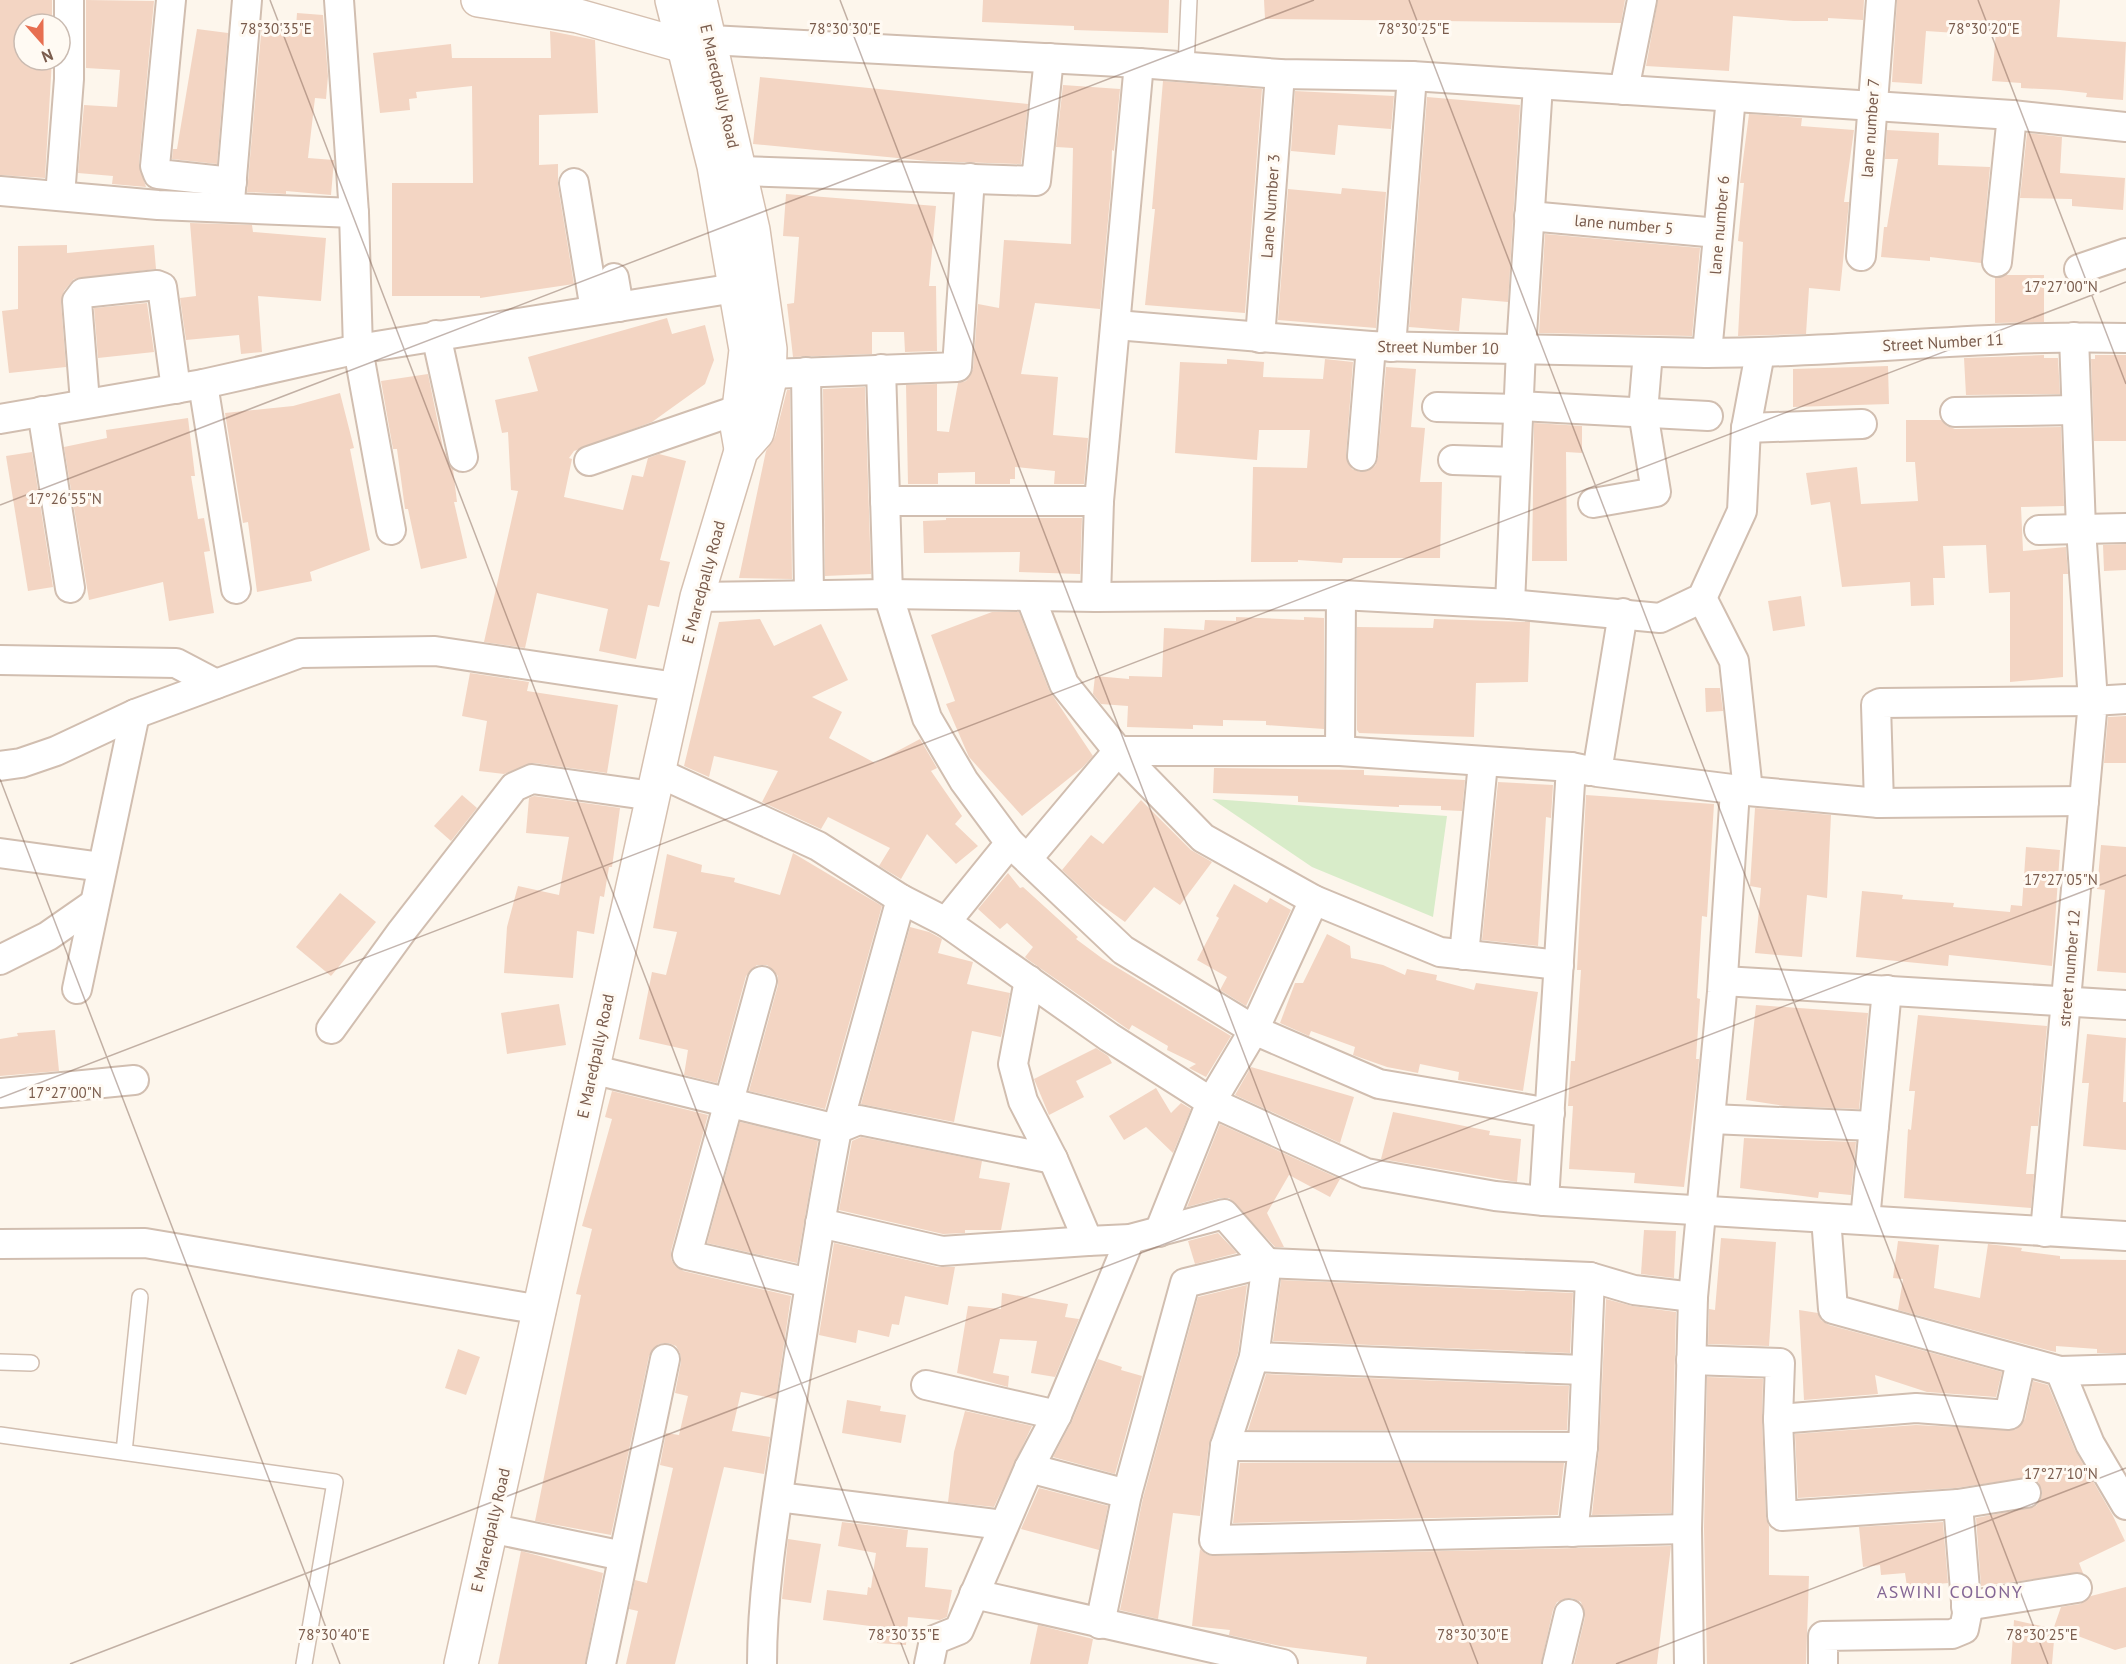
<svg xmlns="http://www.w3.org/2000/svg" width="2126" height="1664" viewBox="0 0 2126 1664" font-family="'PT Sans',sans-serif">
  <rect width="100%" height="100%" fill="#fdf6ec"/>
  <!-- green -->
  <path fill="#d8ecc9" d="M1212,799l235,17 -14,101 -121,-50z"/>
  <!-- building -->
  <g fill="#f3d5c3">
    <path d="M0,0h52v24h-28v36h28l-7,118 -45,-3z"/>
    <path d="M86,0l68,1 -15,163 7,23 -34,-3 1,-8 -35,-3 6,-68 33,2 3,-37 -34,-2z"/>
    <path d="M983,0h186l-1,33 -94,-3v-4l-92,-4z"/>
    <path d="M1264,0h361l-4,23 -356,-4z"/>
    <path d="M1658,0h206l-1,20 -35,-2v3h-34l-61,-5 -4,55 -83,-5z"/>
    <path d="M1897,0h163l-3,37 69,5 -3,58 -37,-3 1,-4 -27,-3 -39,-2v-5l-29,-2 4,-50 -39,-3 -1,5 -30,-2 -4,53 -30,-2z"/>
    <path d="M297,13l26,2 5,61 -2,23 -11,-1 -7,60 26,2 -3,35 -45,-4v3l-39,-2 15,-169 34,4z"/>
    <path d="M197,29l31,4 -11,131 -45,-5 1,-10h4z"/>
    <path d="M550,31l45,9 3,73 -59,2v50l19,-1v22l16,98 -94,14v-2h-88v-113h81l-1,-97 -56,6 1,6 -8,1 1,11 -30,3 -7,-60 78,-9 1,14h99z"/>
    <path d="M760,77l268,27 -7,60 -93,-3 -175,-17z"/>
    <path d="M1163,81l99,8 -17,224 -100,-8 10,-96h-3z"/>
    <path d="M1063,85l57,4 -6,62 -2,-1 -1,37 -11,122 -65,-6 -14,71 37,3 -5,58 35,3 -4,46h-30l1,-13 -40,-4v12h-5v5h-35v-12l-37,1v11h-30l-2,-99 31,-1v47l12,1 9,-49 8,-2 7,-12 5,-65 21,4 5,-68 67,4 2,-96 -17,-1z"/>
    <path d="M1295,91l99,5 -3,33 -53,-4 -3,30 -44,-4z"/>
    <path d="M1427,97l93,8 -12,197 -46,-4 -3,33 -50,-4z"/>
    <path d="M1749,114l53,4 -1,8 53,4 -10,72h5l-9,89 -31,-3 -3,46 -68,2 5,-94 -5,-1 6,-58h-4z"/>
    <path d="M1887,130l52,3 -1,32 52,2 -9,96 -51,-6v4l-49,-4 3,-30h3l11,-68h-13z"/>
    <path d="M2027,133l35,4 -2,36 65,5 -2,32 -51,-4v-7l-52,-1z"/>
    <path d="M1342,188l44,4 -10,136 -98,-8 10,-131 53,5z"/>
    <path d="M786,194l150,12 -7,80h7l1,65 -32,1 -1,-20h-32v22l-79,3 -6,-53 7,-1 5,-66 -16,-1z"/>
    <path d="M190,223l62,2 1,7 73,6 -5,63 -63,-5 4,56 -21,2 -2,-19 -53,5 -6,-42 16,-2z"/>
    <path d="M1545,234l155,14 -8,88 -153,-3z"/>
    <path d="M67,245v8l87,-8 2,24 -82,10 -10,12 -3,11 5,65 -57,6 -7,-62 16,-2v-63z"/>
    <path d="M2006,275h38v47l-49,1v-45z"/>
    <path d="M147,303l7,49 -56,6 -4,-50z"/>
    <path d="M667,318l5,16 33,-9 9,35 -9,24 -53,38 -78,29 -5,7 3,1 -8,38 59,13 9,-35 11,2 5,-19 11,-4 27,7 -26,99 10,2 -11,45 -11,-2 -12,54 -37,-8 9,-42 -71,-16 -12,55 -41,-6 34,-151 -7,-1 -3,-58 -6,1 -7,-33 43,-9 -10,-34z"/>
    <path d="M2044,355v3h14l2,36 -94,1 -2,-37z"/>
    <path d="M2095,355h31v86h-32l-3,-82h4z"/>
    <path d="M1227,359l37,3 -1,15 60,2 2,-20 28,3 -7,93 6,14 9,3 14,-6 3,-8 8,-91 30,2 -5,58 14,1 -5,54h22l-2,76h-97l-1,5 -44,-3v2h-47l2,-95 54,1 3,-38h-51l-2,30 -82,-7 5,-91 47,2z"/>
    <path d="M1888,366l1,38 -96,3v-38z"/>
    <path d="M428,374l15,74 10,21 4,33h-3l13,56 -46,11 -13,-60h-3l-8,-60h-4l-12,-68z"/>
    <path d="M865,387l6,187 -46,2 -2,-187z"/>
    <path d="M787,390h3l2,189 -53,-1 27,-127 9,-14z"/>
    <path d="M340,393l14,55 -4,1 20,101 -60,22 2,9 -55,11 -9,-70 -5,1 -18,-110 68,-7z"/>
    <path d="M188,418l7,58h-4l7,43 6,-1 6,33 -6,1 10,61 -45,8 -6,-39 -74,18 -25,-153 43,-9 -1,-8z"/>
    <path d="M1906,420h35l6,6 8,3 106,-2 3,79 -43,1 2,44 43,-4 2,27h-5v103l-53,5v-90l-21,1 -3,-48 -43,1 2,32h-12l1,27 -23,1 -1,-24 -68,5 -12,-85 -19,3 -5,-32 51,-6 4,37 57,-3 -3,-39h-9z"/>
    <path d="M1534,423l48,3v27l-16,-1 1,109h-35z"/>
    <path d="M32,452l21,135 -25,4 -22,-135z"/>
    <path d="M946,518h136l-2,56 -61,-2 1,-20 -96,1 -1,-32 23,-1z"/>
    <path d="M2126,544v26l-22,1 -1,-26z"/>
    <path d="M1801,596l4,30 -32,5 -5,-30z"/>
    <path d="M992,612h27l30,78 44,66 -10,11 -61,49 -53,-59 -23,-53 9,-3 -24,-66z"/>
    <path d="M1236,617l68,3v-3l20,1v111l-58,-4v-4l-43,-1v6l-30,-1v4l-66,-2 1,-21 -27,-2 -8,-10 2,-18 34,3v-3l33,1 2,-49 40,2 1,-10 31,1z"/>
    <path d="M760,619l14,27 47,-22 27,56 -36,17 30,15 -13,26 46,25 45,-24 17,29 -6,3 31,45 -7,8 23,22 -22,18 -29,-30 -26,45 -22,-13 11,-18 -62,-31 -7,12 -59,-27 16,-31 -64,-15 -5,21 -25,-11 35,-144z"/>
    <path d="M1434,619l96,3 -2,60 -52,1 -2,54 -115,-4 -2,-3v-103l76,1z"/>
    <path d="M470,673l59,9 -2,9 91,14 -11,68 -73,-10 -30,11 -25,-3 8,-50 -25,-5z"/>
    <path d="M1705,688h15l3,23 -17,1z"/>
    <path d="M2126,716v47h-22l4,-46z"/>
    <path d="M1214,768l150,2v5l101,5 -3,31 -21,-1v-4l-42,-1v2l-101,-5v-6l-85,-3z"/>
    <path d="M1498,782l55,3 -2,33 -5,-1 -8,129 -56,-6z"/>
    <path d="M462,795l15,13 -26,33 -17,-15z"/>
    <path d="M1586,795l128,9 -7,113 -5,-1 -5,82 3,1 -4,60h3l-1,14 -14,114 -50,-4 1,-10 -66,-4 4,-63h-5l3,-45h4l6,-91h-4z"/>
    <path d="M534,796l86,12 -8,59h-3l-5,30 -4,-1 -6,38 -17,-3 -4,47 -69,-5 3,-46 11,-41 41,9 10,-58 -43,-4 3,-35z"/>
    <path d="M1141,800l50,50 21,12 -32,43 -26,-18 -29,35 -32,-23 -31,-29 29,-35 12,9z"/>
    <path d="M1755,808l76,7 -4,83 -20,-3 -5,62 -47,-4 6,-65 -11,-2z"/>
    <path d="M2101,845l25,2v126l-29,-2 8,-81 -8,-1z"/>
    <path d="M2026,847l34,3 -8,116 -103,-11 -1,11 -92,-9 6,-66 41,4 -1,4 52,4 -1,4 57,5 1,-7 11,1z"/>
    <path d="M793,853l89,53 -57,203 -76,-18 29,-106v-9l-11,-11h-10l-11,11 -29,107 -33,-8 4,-25 -49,-11 13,-67 14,3 11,-43 -24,-4 14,-74 35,11 -1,7 34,6 -1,4 46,13z"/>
    <path d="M1008,873l12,15 3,-1 55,50 -2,2 27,20 128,77 -25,41 -17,-9 7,-4 -29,-14 1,-4 -36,-21 -3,5 -102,-71 -2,-2 8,-10 -26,-24 -7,6 -22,-20z"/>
    <path d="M1234,884l33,19 3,-5 21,12 -45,96 -26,-16 7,-13 -30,-17 22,-42 -3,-2z"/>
    <path d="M340,893l36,29 -45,54 -35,-29z"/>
    <path d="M910,927l19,5 13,7 -4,14 35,9 -6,22 43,9 -9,44 -29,-6 -18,91 -93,-18z"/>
    <path d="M1327,934l23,12 1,12 32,7 22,10 2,-6 30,6 -1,5 38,10 2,-7 62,9 -15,99 -65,-11 1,-8 -39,-8 -2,9 -31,-6 -34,-12 2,-8 -44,-16 -2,5 -29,-13 15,-40h8z"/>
    <path d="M559,1004l7,41 -59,9 -6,-41z"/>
    <path d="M1756,1005l112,8 -9,96 -75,-3 -38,-6z"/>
    <path d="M1918,1015l129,11 -9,100h-7l-5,48h8l-3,34 -127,-10 4,-69 3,1 4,-39h-6z"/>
    <path d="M55,1030l4,41 -59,5v-37l18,-3 -1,-3z"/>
    <path d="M2087,1034l39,4 -3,64h3v48l-43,-4 6,-63h-7z"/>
    <path d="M1096,1048l12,8 4,7 -36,18 8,16 -35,18 -15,-36z"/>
    <path d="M1251,1067l103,30 -14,46 -105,-48z"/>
    <path d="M1156,1088l15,25 10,-10 10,6 -18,44 -27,-26 -22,13 -15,-24z"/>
    <path d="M612,1091l96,24 -37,136v8l4,7 8,5 108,25 -15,103 -35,-7 -9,39 38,6 -6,37 -40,-7 -49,197h-49l12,-53 -9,-2 6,-29 12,3 26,-115 -13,-3 6,-32 13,2 9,-39 -13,-3 6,-31 -1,-9 -4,-7 -8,-3 -9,1 -10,12 -38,179 -76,-14 46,-226 -5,-1 16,-65 -10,-3 30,-107 -7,-2z"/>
    <path d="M1393,1112l97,19 -1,4 32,4 -4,43 -136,-23z"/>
    <path d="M740,1122l78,19 -21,122 -90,-20z"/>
    <path d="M1220,1124l120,55 -10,18 -41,-22 -22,38 17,34h-9l-46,-49h-9l-33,9z"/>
    <path d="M861,1137l121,24 -3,17 31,5 -9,47h-36v3l-22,1 -104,-24 13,-69z"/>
    <path d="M1744,1138l112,4 -5,53 -32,-3 -1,6 -78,-10z"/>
    <path d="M1644,1230l32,1 -2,47 -33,-4z"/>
    <path d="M1218,1233l19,20 -42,11 -7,-23z"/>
    <path d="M1721,1238l55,4 -7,104 -61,-2 1,-35 6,1z"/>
    <path d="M1898,1241l41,4 -5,43 46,10 8,-54 34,4 -1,3 39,5v3l66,1v93h-29v-4l-41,-3v6l-5,-1 -153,-41 5,-31 -10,-1z"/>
    <path d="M834,1243l104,24h17l-7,38 -43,-9 -6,29 -7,-1 -3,13 -31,-7 -2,13 -37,-8z"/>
    <path d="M1281,1280l292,13 -3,60 -297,-12z"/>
    <path d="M1247,1285l-9,68 -29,91 -9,72 -27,-3 -15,106 -38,-9 23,-112 55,-201z"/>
    <path d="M1002,1293l66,11 -3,13 14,2 -24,58 -24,-4 6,-32 -37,-2 -7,34 16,3 -1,11 -51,-14 11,-67 33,3z"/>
    <path d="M1606,1299l26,7 44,6 -5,201 -79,2 7,-67z"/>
    <path d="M1799,1310l19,3 3,7 8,5 173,47 -6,25 -69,-5 -52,-17 3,19 -74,6z"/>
    <path d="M458,1349l22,8 -14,38 -21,-7z"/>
    <path d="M1098,1359l24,8 -1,3 21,6 -27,98 -62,-17 19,-36z"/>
    <path d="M1266,1374l303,12 -2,44h-319z"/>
    <path d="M1707,1377l56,2 -1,41 4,97 3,9v49l40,1 -3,88h-99l-3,-135z"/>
    <path d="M2033,1381l15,4 27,65 37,64 13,27 -46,22 4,10 -102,13 -5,-68 60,-12 5,-7 1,-8 -4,-9 -7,-5 -75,11 -158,10 -3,-64 121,-9 99,5 10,-11z"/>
    <path d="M847,1400l34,6 -1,5 26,4 -5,28 -59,-10z"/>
    <path d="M965,1411l67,15 -38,81 -46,-5 6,-50z"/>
    <path d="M1240,1463h324l-6,52 -325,8z"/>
    <path d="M1039,1488l69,18 -9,44 -78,-21z"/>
    <path d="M842,1522l66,8 -2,17 22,1 -3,39 27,3 -5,27 -7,3 -32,-3 -2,28 -29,-2 1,-16 -55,-7 4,-30 40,5 1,-8 3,1 5,-35 -38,-7z"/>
    <path d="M1943,1522l5,61 -41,4 -2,-14 -24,2 -1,-10 -17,2 -4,-40z"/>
    <path d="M788,1539l33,5 -10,59 -29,-4z"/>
    <path d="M1671,1546l-14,118h-83l11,-47 -4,-15 -9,-4 -15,4 -4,8 -12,54h-175l1,-7 -87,-11 -51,-11 1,-5 -38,-4 8,-77 6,5 8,2z"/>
    <path d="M521,1551l82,22 -18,91h-87z"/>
    <path d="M2126,1587v60l-11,3 -61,-23 7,-20 19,-3 11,-8z"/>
    <path d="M2014,1620l41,9 -3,35h-41z"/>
    <path d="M1038,1625l55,14 -5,25h-58z"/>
  </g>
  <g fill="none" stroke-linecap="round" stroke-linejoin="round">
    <defs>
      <g id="lane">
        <path d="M1186,67l3,-67"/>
        <path d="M0,1362l31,1"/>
        <path d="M0,1435l335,47 -31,182"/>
        <path d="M124,1452l16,-155"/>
      </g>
      <g id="street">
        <path d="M171,0l-16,166 3,8 74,8"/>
        <path d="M339,0l15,213 4,136 33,181"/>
        <path d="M710,40l429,23 141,11 132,2 600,39 114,12"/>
        <path d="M1624,90l18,-90"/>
        <path d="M740,171l296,10 13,-123"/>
        <path d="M574,183l21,127"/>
        <path d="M0,191l158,14 196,8"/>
        <path d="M60,196l9,-117v-79"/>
        <path d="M230,201l17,-201"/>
        <path d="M1529,216l189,17"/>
        <path d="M1861,256l20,-256"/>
        <path d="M1997,262l15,-147"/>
        <path d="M2079,269l47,-16"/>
        <path d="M614,278l5,29"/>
        <path d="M1116,325l255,21 336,7c140,0 279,-19 419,-15"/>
        <path d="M436,335l27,122"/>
        <path d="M1260,338l20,-264"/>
        <path d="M1391,347l21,-271"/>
        <path d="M1707,353l24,-256"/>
        <path d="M806,372l3,223"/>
        <path d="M770,374l187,-7 13,-189"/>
        <path d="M203,384l33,205"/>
        <path d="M85,402l-8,-101 6,-8 74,-8 5,2 14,102"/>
        <path d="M1518,406l190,10"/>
        <path d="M1437,407l81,2"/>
        <path d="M42,411l28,177"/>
        <path d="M1955,412l121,-2"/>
        <path d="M0,419l203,-35 155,-35 377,-61"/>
        <path d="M1746,428l116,-4"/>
        <path d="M1362,456l9,-110"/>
        <path d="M1453,460l63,2"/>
        <path d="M589,461l151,-52"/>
        <path d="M885,501h214"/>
        <path d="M1593,503l63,-11 -13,-80 5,-60"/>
        <path d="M2039,530l87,-2"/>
        <path d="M1030,596l34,88 54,67 85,87 111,62 126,52 119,13"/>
        <path d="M697,597l191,-3 208,3 245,-2 169,9 150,14 42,-20 40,-87 4,-83 14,-75"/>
        <path d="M1096,597l3,-96 40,-438"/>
        <path d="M1702,598l32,63 14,130"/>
        <path d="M1510,604l11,-255 17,-264"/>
        <path d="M1623,613l-26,159 151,19 131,12 205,-2"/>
        <path d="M0,660l176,3 40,21"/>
        <path d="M1340,751l1,-156"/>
        <path d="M0,766l21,-3 35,-12 79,-37 165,-61 135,-2 241,36"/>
        <path d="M657,772l161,74 83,53 45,23 64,-79 -46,-62 -37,-63 -39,-124 -7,-225"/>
        <path d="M1879,803l-3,-98 4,-2 213,-2 -12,-172 -7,-192"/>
        <path d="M1010,843l113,107 131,80 125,54 171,29"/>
        <path d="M0,853l102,14"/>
        <path d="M1028,858l90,-107h222l231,16"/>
        <path d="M901,899l-64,230 22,-9 194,39 -30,-58 -10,-37 16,-84"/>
        <path d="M946,922l163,115 102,65 155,71 129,23 49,5 582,35"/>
        <path d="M1464,955l19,-192"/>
        <path d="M0,960l48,-24 46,-32"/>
        <path d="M762,981l-75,274 123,28"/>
        <path d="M1723,981l403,24"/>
        <path d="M77,989l58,-275"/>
        <path d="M331,1029l71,-98 112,-144 18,-8 121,17"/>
        <path d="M591,1069l246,60c-19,101 -35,203 -50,305 -11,75 -25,154 -25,230"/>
        <path d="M0,1093l134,-13"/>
        <path d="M1711,1119l163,7"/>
        <path d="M1053,1159l35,82 42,-2 94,-25 43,49 -13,94 -29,89 -11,94 473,-11"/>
        <path d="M1544,1201l27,-434 19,4"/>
        <path d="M1826,1218l7,91 227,62 30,73 36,61"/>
        <path d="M1865,1220l22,-230"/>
        <path d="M820,1223l122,28 146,-10"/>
        <path d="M1159,1232l52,-130 43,-72 60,-130"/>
        <path d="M2045,1232l48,-531 33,-2"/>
        <path d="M0,1244l145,-1 396,67"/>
        <path d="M1254,1357l330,13"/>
        <path d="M1691,1360l89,3 -2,56 4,97 176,-12"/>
        <path d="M2060,1371l66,-2"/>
        <path d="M926,1385l131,30"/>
        <path d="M1778,1419l138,-11 93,7 12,-54"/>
        <path d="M1225,1446l358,1"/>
        <path d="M1029,1468l98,26"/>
        <path d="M778,1497l225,28"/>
        <path d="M490,1528l133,28"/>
        <path d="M1573,1532l10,-85 7,-170"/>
        <path d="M974,1594l309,70"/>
        <path d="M1966,1606l111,-18"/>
        <path d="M1100,1624l27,-130 58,-211 82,-20 323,14 44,13 59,7"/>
        <path d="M601,1664l64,-305"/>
        <path d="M929,1664l5,-24 25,-10 70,-162 28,-53 73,-176"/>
        <path d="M1557,1664l12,-50"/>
        <path d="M1689,1664l-2,-135 6,-232 29,-305 13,-202"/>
        <path d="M1823,1664v-28l129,-2 12,-5 3,-15 -9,-110 68,-11"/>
      </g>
      <g id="secondary">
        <path d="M478,0l100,16 106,30 18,-4"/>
        <path d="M672,0l42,166 32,184 -9,76 4,23"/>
        <path d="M461,1664l236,-1067 44,-146 16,-18 12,-50 1,-34 -17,-119 -53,-230"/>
      </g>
    </defs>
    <!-- lane casing -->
    <use href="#lane" stroke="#d1beb0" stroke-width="18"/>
    <!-- street casing -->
    <use href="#street" stroke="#d1beb0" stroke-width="32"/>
    <!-- secondary casing -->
    <use href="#secondary" stroke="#d6c0b0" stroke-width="36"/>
    <!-- lane -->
    <use href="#lane" stroke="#fff" stroke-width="15"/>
    <!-- street -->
    <use href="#street" stroke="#fff" stroke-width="28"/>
    <!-- secondary -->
    <use href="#secondary" stroke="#fff" stroke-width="33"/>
  </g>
  <!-- ticks -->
  <path fill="none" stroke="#7a5c4d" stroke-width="1.5" stroke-opacity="0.45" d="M270,0l639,1664M840,0l638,1664M1409,0l639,1664M1978,0l148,384M0,505l1314,-505M0,779l340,885M0,1098l2126,-816M70,1664l2056,-789M1616,1664l510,-196"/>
  <g text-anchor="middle" stroke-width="6" stroke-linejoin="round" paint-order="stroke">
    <!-- street labels -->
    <g font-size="16" fill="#7a5c4d" stroke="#fffaf3">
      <text transform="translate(720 86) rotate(77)" y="6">E Maredpally Road</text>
      <text transform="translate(1870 128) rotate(-86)" y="6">lane number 7</text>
      <text transform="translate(1270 206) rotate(-86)" y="6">Lane Number 3</text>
      <text transform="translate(1624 224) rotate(5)" y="6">lane number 5</text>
      <text transform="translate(1719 225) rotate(-85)" y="6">lane number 6</text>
      <text transform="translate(1943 342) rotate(-3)" y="6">Street Number 11</text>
      <text transform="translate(1438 347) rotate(1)" y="6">Street Number 10</text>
      <text transform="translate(703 582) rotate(-75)" y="6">E Maredpally Road</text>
      <text transform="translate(2069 968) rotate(-85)" y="6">street number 12</text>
      <text transform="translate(595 1056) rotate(-78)" y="6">E Maredpally Road</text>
      <text transform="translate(490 1530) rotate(-77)" y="6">E Maredpally Road</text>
    </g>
    <!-- neighbourhood labels -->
    <g font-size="18" letter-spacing="1.5" fill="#846695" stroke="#fffaf3">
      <text x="1950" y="1598">ASWINI COLONY</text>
    </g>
  </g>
  <g font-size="15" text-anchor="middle" fill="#7a5c4d" stroke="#fffaf3" stroke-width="6" stroke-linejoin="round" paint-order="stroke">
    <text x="276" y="34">78°30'35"E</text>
    <text x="845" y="34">78°30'30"E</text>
    <text x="1414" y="34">78°30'25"E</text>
    <text x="1984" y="34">78°30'20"E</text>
    <text x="2061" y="292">17°27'00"N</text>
    <text x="65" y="504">17°26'55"N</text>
    <text x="2061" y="885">17°27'05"N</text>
    <text x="65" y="1098">17°27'00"N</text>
    <text x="2061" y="1479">17°27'10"N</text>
    <text x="334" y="1640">78°30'40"E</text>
    <text x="904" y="1640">78°30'35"E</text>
    <text x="1473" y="1640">78°30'30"E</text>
    <text x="2042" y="1640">78°30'25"E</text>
  </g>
  <!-- north arrow -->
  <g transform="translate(42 42) rotate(159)"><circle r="28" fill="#fffaf3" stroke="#cabbb1" stroke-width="1.5"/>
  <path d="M0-4.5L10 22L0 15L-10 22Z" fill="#e76f51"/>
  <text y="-9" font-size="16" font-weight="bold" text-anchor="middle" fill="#7a5c4d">N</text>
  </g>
</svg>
